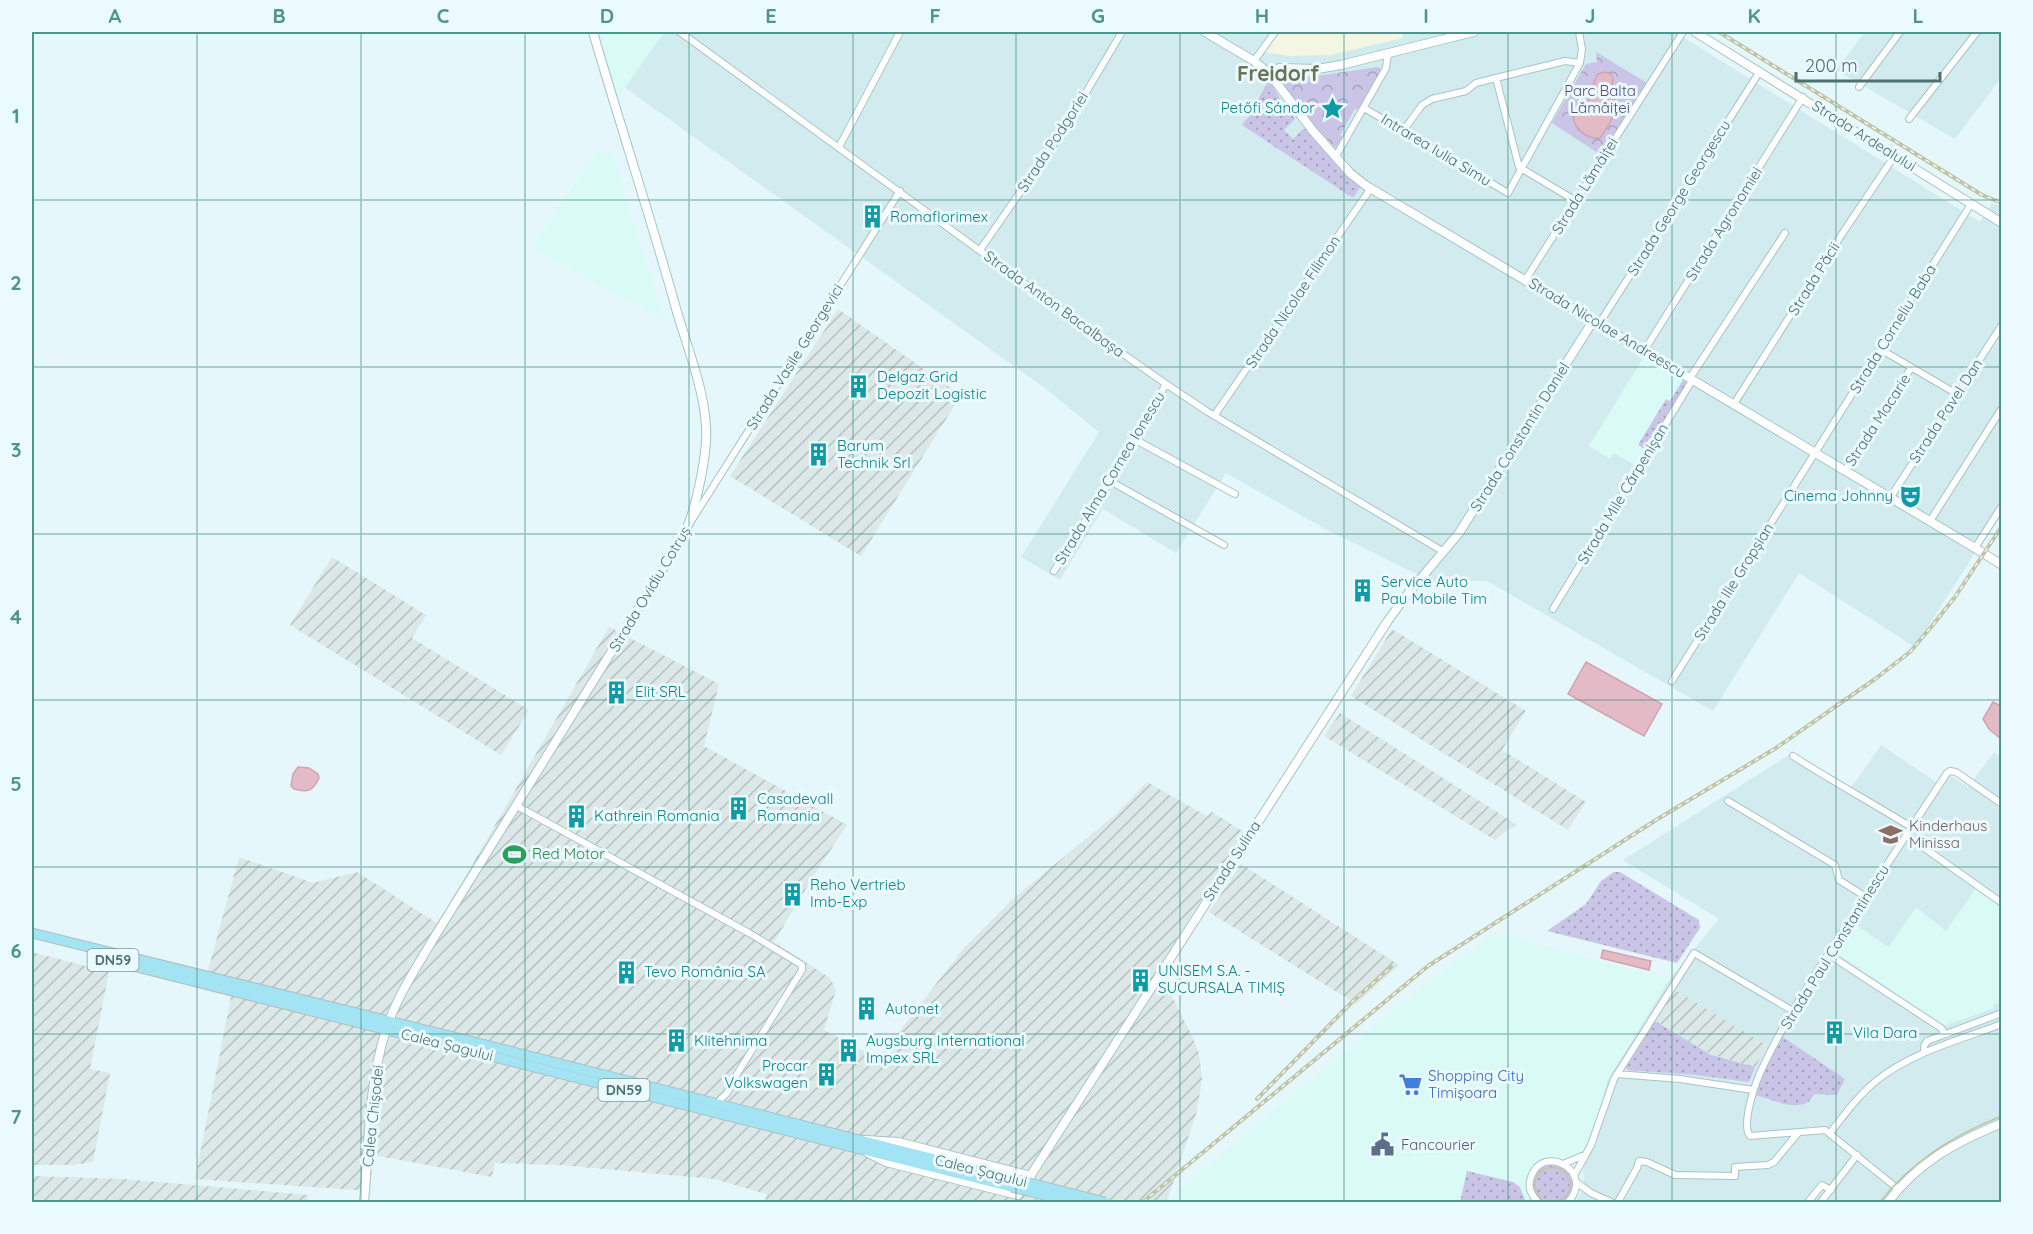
<svg xmlns="http://www.w3.org/2000/svg" width="2033" height="1234" font-family="Quicksand,sans-serif">
<style>
.residential{fill:#d1ebee}
.commercial{fill:#d9faf5}
.industrial{fill:url(#industrial-furrows)}
.education{fill:#f3f7e2}
.grass{fill:url(#grass-dots)}
.forest{fill:url(#forest-crowns)}
.water{fill:#e2bbc6;stroke:#d3a2b0;stroke-width:1.5}
.lines{fill:none;stroke-linecap:round;stroke-linejoin:round}
.street-casing{stroke:#a7c5c5;stroke-width:8}
.secondary-casing{stroke:#a3c6c6;stroke-width:10}
.primary-casing{stroke:#b0c1bf;stroke-width:11}
.street{stroke:#fff;stroke-width:6}
.secondary{stroke:#fff;stroke-width:8}
.primary{stroke:#a2e4f4;stroke-width:9}
.tram{stroke:#c0c3a4;stroke-width:1.5}
.rail-casing{stroke:#c0c3a4;stroke-width:4}
.rail{stroke:#ebfafe;stroke-width:1.5;stroke-dasharray:4.5;stroke-linecap:butt}
.primary-bridge-casing{stroke:#b0c1bf;stroke-width:11;stroke-linecap:butt}
.primary-bridge{stroke:#a2e4f4;stroke-width:9}
.grid{fill:none;stroke:#4e968a;stroke-width:1.5;stroke-opacity:0.55}
.labels{text-anchor:middle;stroke-width:6;stroke-linejoin:round;paint-order:stroke}
.shield{fill:#ebfafe;stroke:#7c9a99;stroke-width:1.5}
.shield-label{font-size:14px;font-weight:bold;fill:#4c716e}
.park-label{font-size:15px;fill:#5a4b81;stroke:#ebfafe}
.culture-label{font-size:15px;fill:#0d838f;stroke:#ebfafe;text-anchor:start}
.street-label{font-size:15px;fill:#4c716e;stroke:#ebfafe}
.education-label{font-size:15px;fill:#785e54;stroke:#ebfafe;text-anchor:start}
.leisure-label{font-size:15px;fill:#27864d;stroke:#ebfafe;text-anchor:start}
.shop-label{font-size:15px;fill:#366cbe;stroke:#ebfafe;text-anchor:start}
.service-label{font-size:15px;fill:#4e5e75;stroke:#ebfafe;text-anchor:start}
.district-label{font-size:21px;font-weight:bold;fill:#6c7352;stroke:#ebfafe}
.neatline{fill:none;stroke:#4e968a;stroke-width:2}
.grid-label{font-size:20px;text-anchor:middle;font-weight:bold;fill:#4e968a}
</style>
<defs>
<pattern id="industrial-furrows" width="10" height="10" patternUnits="userSpaceOnUse" patternTransform="scale(1.5)"><rect width="10" height="10" fill="#dce8e8"/><path d="M-1 1l2-2M0 10L10 0M9 11l2-2" fill="none" stroke="#b5c0c0"/></pattern>
<pattern id="grass-dots" width="8" height="8" patternUnits="userSpaceOnUse" patternTransform="scale(1.5)"><rect width="8" height="8" fill="#cac5e7"/><path d="M2 2h.1M6 6h.1" fill="none" stroke="#a6a4bf" stroke-width="1.8" stroke-linecap="round"/></pattern>
<pattern id="forest-crowns" width="20" height="18" patternUnits="userSpaceOnUse" patternTransform="scale(1.5)"><rect width="20" height="18" fill="#cac5e7"/><path d="M2 6a3 3 0 1 1 6 0M12 15a3 3 0 1 1 6 0" fill="none" stroke="#a6a4bf"/></pattern>
</defs>
<rect width="100%" height="100%" fill="#e5f7fa"/>
<path class="residential" d="M597 32H1687L1683 37 1980 222 1992 203 2001 206V512L1915 647 1799 573 1713 711 1487 581 1433 582 1329 531 1226 473 1176 553 1103 509 1060 580 1021 557 1099 432 1046 389 610 77Z
M1865 32H2001V78L1955 139 1836 70Z
M1881 745 1942 786 1950 775 1968 787 1994 752 2001 757V1202H1575L1584 1188 1583 1170 1607 1081 1669 980 1719 919 1623 860 1792 753 1851 788Z"/>
<path class="commercial" d="M597 32 664 33 616 100 610 77Z
M599 147 614 156 664 320 532 247Z
M1645 355 1688 381 1637 467 1614 453 1610 459 1589 446Z
M1976 888 2001 906V1001L1993 1005 1994 1008 1944 1026 1835 952 1853 923 1889 947 1916 907 1946 931Z
M1496 933 1669 980 1607 1081 1583 1170 1584 1188 1575 1202H1174L1167 1201 1422 987Z"/>
<path class="industrial" d="M838 309 961 395 861 556 730 476Z
M332 557 426 615 412 638 529 710 501 755 290 625Z
M609 627 719 684 704 746 847 825 816 872 774 942 830 978 836 990 824 1030 878 1059 964 948 1015 897 1116 814 1147 782 1207 816 1212 812 1244 832 1158 969 1192 1036 1199 1054 1202 1078 1197 1111 1167 1201 1164 1202H765L767 1194 714 1179 560 1165 495 1163 492 1177 373 1155 370 1191 195 1179 234 982 207 974 239 857 313 883 357 872 438 924Z
M1392 629 1526 711 1502 750 1586 802 1568 830 1351 696Z
M1340 713 1516 824 1495 840 1324 736Z
M1241 864 1399 965 1356 1004 1209 912Z
M32 952 109 972 90 1069 110 1073 93 1162 72 1165H32Z
M1675 990 1768 1046 1755 1067 1711 1054 1655 1020Z
M32 1176 124 1179 308 1195 307 1202H32Z"/>
<path class="education" d="M1278 32H1402L1403 38 1330 55 1289 56 1263 52Z"/>
<path class="grass" d="M1269 79 1282 102 1295 119 1284 130 1293 139 1303 129H1309L1342 170 1361 186 1353 198 1242 125 1250 115Z
M1683 380 1687 383 1646 450 1638 445 1666 399 1670 401Z
M1614 872H1620L1699 920 1700 928 1677 963 1547 931 1586 904 1601 881Z
M1655 1021 1711 1055 1755 1067 1749 1082 1695 1075 1628 1070 1626 1068Z
M1783 1037 1845 1079 1837 1095 1814 1094C1814 1095 1809 1102 1808 1102 1794 1111 1770 1099 1756 1095L1759 1078Z
M1533 1184a20 20 0 1 1 40 0a20 20 0 1 1-40 0Z
M1467 1171 1513 1182 1520 1187 1526 1202H1460Z"/>
<path class="forest" d="M1596 52 1647 83 1601 155 1552 123 1586 64 1597 62Z
M1378 67 1383 70 1359 110 1355 109 1340 135 1343 137 1335 148 1305 115 1280 79 1282 75 1303 74 1305 77H1309Z"/>
<path class="water" d="M1605 72 1611 74 1613 79 1611 93 1617 108C1613 119 1607 128 1600 138 1587 140 1569 126 1575 111 1578 106 1585 103 1590 99L1594 82 1598 74Z
M1586 662 1662 704 1644 736 1568 694Z
M1993 702 2001 706V739L1989 729 1983 719Z
M298 767 309 768 318 774 319 778C313 791 308 793 294 789L291 786 293 774Z
M1603 950 1651 961 1649 970 1601 958Z"/>
<g class="lines">
<defs>
<path id="street" d="M680 32 1072 318 1166 384 1208 412 1444 552
M1254 61 1275 32
M1496 78 1519 167 1576 201
M1859 87 1900 32
M1364 108 1508 193 1580 63 1582 49 1579 32
M1909 119 1977 32
M1403 131 1422 105 1432 99 1466 91 1476 83 1496 78 1565 61 1580 63
M839 147 900 32
M1336 156 1386 68 1388 53
M980 250 1066 126 1122 32
M1526 279 1683 32
M1599 324 1760 71
M1880 349 1957 394
M1644 351 1803 97
M1690 378 1785 233
M1734 404 1842 234 1895 155
M1214 416 1371 188
M1134 439 1235 494
M1845 471 1911 368
M1110 481 1224 545
M1890 498 2002 325
M1930 521 2002 408
M690 523 900 191
M1975 548 2002 506
M1054 571 1110 481 1166 384
M1553 609 1693 379
M1672 681 1971 204
M1793 756C1832 781 1872 803 1911 827
M1728 801 1835 865 1839 880 1866 897
M517 806 749 933 802 965V970L737 1074 727 1093 716 1104
M1906 835 2002 903
M1828 954 1941 1028 1945 1034
M1924 1052V1046L1927 1041 2002 1013
M1617 1074 1680 1079 1753 1090
M1830 1133C1844 1115 1858 1096 1876 1081 1912 1052 1959 1040 2002 1024
M1563 1164 1582 1156
M1574 1176 1591 1145 1614 1079 1694 953 1793 1011
M1576 1182 1591 1193 1611 1202
M1898 1189 1825 1130 1750 1136C1741 1125 1755 1084 1761 1071 1785 1019 1818 970 1849 922 1882 873 1914 823 1947 773L1950 771 1956 772 2002 804
M1538 1202C1531 1195 1527 1187 1531 1177 1543 1142 1596 1172 1568 1202
M1618 1202 1637 1168 1639 1161 1647 1162 1675 1175 1735 1176V1167L1768 1165 1774 1162 1798 1133
M1808 1202 1822 1185 1831 1190
M1821 1202 1857 1155"/>
<path id="secondary" d="M1205 32 1254 61 1269 73 1313 131 1350 173 1365 185 1975 548 2002 565
M1695 32 2002 223
M1269 73 1279 68 1317 69 1341 65 1473 32
M865 1140 898 1142 1031 1176
M868 1153 886 1162 1018 1195 1387 622 1406 596 1459 533 1593 321
M364 1202C369 1146 368 1085 386 1030 396 998 415 970 432 941L682 538C695 516 708 453 706 427 704 389 688 349 677 312 651 218 620 125 593 32
M1888 1202C1918 1162 1956 1142 2002 1123"/>
<path id="primary" d="M32 933 486 1045 1013 1179
M133 966 1011 1187"/>
</defs>
<use href="#street" class="street-casing"/>
<use href="#secondary" class="secondary-casing"/>
<use href="#primary" class="primary-casing"/>
<use href="#street" class="street"/>
<use href="#secondary" class="secondary"/>
<use href="#primary" class="primary"/>
<path class="tram" d="M1543 1202C1540 1197 1535 1191 1535 1185 1535 1168 1552 1164 1564 1171L1570 1182C1571 1193 1565 1199 1556 1202
M1880 1202C1912 1161 1953 1135 2002 1116"/>
<defs>
<path id="rail" d="M1719 32 1982 195 2002 203
M1257 1099 1353 1001 1391 967
M1143 1202 1428 966 1656 820 1776 748 1875 679 1910 652 1932 626 1955 597 2002 526"/>
</defs>
<use href="#rail" class="rail-casing"/>
<use href="#rail" class="rail"/>
<defs>
<path id="primary-bridge" d="M1013 1179 1105 1202
M1011 1187 1074 1202"/>
</defs>
<use href="#primary-bridge" class="primary-bridge-casing"/>
<use href="#primary-bridge" class="primary-bridge"/>
</g>
<path class="grid" d="M197 32V1202M361 32V1202M525 32V1202M689 32V1202M853 32V1202M1016 32V1202M1180 32V1202M1344 32V1202M1508 32V1202M1672 32V1202M1836 32V1202M32 200H2002M32 367H2002M32 534H2002M32 700H2002M32 867H2002M32 1034H2002"/>
<defs>
<symbol id="sight-bare" viewBox="-9 -9 18 18"><path d="M0-6L1.8-2.2L6-1.7L2.9 1.2L3.7 5.4L0 3.3L-3.7 5.4L-2.9 1.2L-6-1.7L-1.8-2.2Z" fill="#0f9aa8" stroke="#ebfafe" stroke-width="2.5" paint-order="stroke"/></symbol>
<symbol id="building-bare" viewBox="-9 -9 18 18"><path d="M-4-6H4V6H1V3H-1V6H-4ZM-2.5-4.3h1.7v1.8h-1.7ZM.8-4.3h1.7v1.8H.8ZM-2.5-1h1.7V.8h-1.7ZM.8-1h1.7V.8H.8Z" fill="#0f9aa8" stroke="#ebfafe" stroke-width="2.5" paint-order="stroke"/></symbol>
<symbol id="theatre-bare" viewBox="-9 -9 18 18"><path d="M-5-5.5Q0-4 5-5.5V0Q5 5 0 6Q-5 5-5 0ZM-3.3-2.5H-1v1.5H-3.3ZM1-2.5H3.3v1.5H1ZM-2.8 1Q0 5.5 2.8 1Z" fill="#0f9aa8" stroke="#ebfafe" stroke-width="2.5" paint-order="stroke"/></symbol>
<symbol id="school-bare" viewBox="-9 -9 18 18"><path d="M0-5L7-2L0 1L-7-2ZM-4 1L0 2.5L4 1V4Q0 6-4 4Z" fill="#8d6e63" stroke="#ebfafe" stroke-width="2.5" paint-order="stroke"/></symbol>
<symbol id="stadium-bare" viewBox="-9 -9 18 18"><path d="M0-5a6.5 5 0 1 0 0 10a6.5 5 0 1 0 0-10ZM-3.5-1.8h7v3.6h-7Z" fill="#2e9e5b" stroke="#ebfafe" stroke-width="2.5" paint-order="stroke"/></symbol>
<symbol id="supermarket-bare" viewBox="-9 -9 18 18"><path d="M-6-5.5h2.5l.6 2H6L4.5 2H-2.5L-4.4-4H-6ZM-1.5 3.2a1.3 1.3 0 1 0 .1 0ZM3 3.2a1.3 1.3 0 1 0 .1 0Z" fill="#3f7fe0" stroke="#ebfafe" stroke-width="2.5" paint-order="stroke"/></symbol>
<symbol id="civic-bare" viewBox="-9 -9 18 18"><path d="M-.6-6.5H3V-4.5H.6V-3L4-1V1h2V6H-6V1h2V-1L-.6-3ZM-1.2 2.5V6h2.4V2.5Z" fill="#5c6f8a" stroke="#ebfafe" stroke-width="2.5" paint-order="stroke"/></symbol>
</defs>
<g fill-rule="evenodd">
<use href="#sight-bare" x="1316" y="92" width="33" height="33"/>
<use href="#building-bare" x="856" y="200" width="33" height="33"/>
<use href="#building-bare" x="842" y="370" width="33" height="33"/>
<use href="#building-bare" x="802" y="438" width="33" height="33"/>
<use href="#theatre-bare" x="1894" y="480" width="33" height="33"/>
<use href="#building-bare" x="1346" y="574" width="33" height="33"/>
<use href="#building-bare" x="600" y="676" width="33" height="33"/>
<use href="#building-bare" x="722" y="792" width="33" height="33"/>
<use href="#building-bare" x="560" y="800" width="33" height="33"/>
<use href="#school-bare" x="1874" y="818" width="33" height="33"/>
<use href="#stadium-bare" x="498" y="838" width="33" height="33"/>
<use href="#building-bare" x="776" y="878" width="33" height="33"/>
<use href="#building-bare" x="610" y="956" width="33" height="33"/>
<use href="#building-bare" x="1124" y="964" width="33" height="33"/>
<use href="#building-bare" x="850" y="992" width="33" height="33"/>
<use href="#building-bare" x="1818" y="1016" width="33" height="33"/>
<use href="#building-bare" x="660" y="1024" width="33" height="33"/>
<use href="#building-bare" x="832" y="1034" width="33" height="33"/>
<use href="#building-bare" x="810" y="1058" width="33" height="33"/>
<use href="#supermarket-bare" x="1394" y="1068" width="33" height="33"/>
<use href="#civic-bare" x="1366" y="1128" width="33" height="33"/>
</g>
<g class="labels">
<g class="shield">
<rect x="87.5" y="949" width="51" height="22" rx="4.5"/>
<rect x="598.5" y="1079" width="51" height="22" rx="4.5"/>
</g>
<g class="shield-label">
<text x="113" y="965">DN59</text>
<text x="624" y="1095">DN59</text>
</g>
<g class="park-label">
<text x="1600" y="96">Parc Balta<tspan x="1600" dy="17">Lămâiței</tspan></text>
</g>
<g class="culture-label">
<text x="1315" y="113" text-anchor="end">Petőfi Sándor</text>
<text x="890" y="222">Romaflorimex</text>
<text x="877" y="382">Delgaz Grid<tspan x="877" dy="17">Depozit Logistic</tspan></text>
<text x="837" y="451">Barum<tspan x="837" dy="17">Technik Srl</tspan></text>
<text x="1893" y="501" text-anchor="end">Cinema Johnny</text>
<text x="1381" y="587">Service Auto<tspan x="1381" dy="17">Pau Mobile Tim</tspan></text>
<text x="635" y="697">Elit SRL</text>
<text x="757" y="804">Casadevall<tspan x="757" dy="17">Romania</tspan></text>
<text x="594" y="821">Kathrein Romania</text>
<text x="810" y="890">Reho Vertrieb<tspan x="810" dy="17">Imb-Exp</tspan></text>
<text x="1158" y="976">UNISEM S.A. -<tspan x="1158" dy="17">SUCURSALA TIMIȘ</tspan></text>
<text x="644" y="977">Tevo România SA</text>
<text x="885" y="1014">Autonet</text>
<text x="1853" y="1038">Vila Dara</text>
<text x="694" y="1046">Klitehnima</text>
<text x="866" y="1046">Augsburg International<tspan x="866" dy="17">Impex SRL</tspan></text>
<text x="808" y="1071" text-anchor="end">Procar<tspan x="808" dy="17">Volkswagen</tspan></text>
</g>
<g class="street-label">
<text transform="translate(1864 136) rotate(32)" y="5">Strada Ardealului</text>
<text transform="translate(1053 142) rotate(-57)" y="5">Strada Podgoriei</text>
<text transform="translate(1436 150) rotate(31)" y="5">Intrarea Iulia Simu</text>
<text transform="translate(1585 186) rotate(-58)" y="5">Strada Lămâiței</text>
<text transform="translate(1679 198) rotate(-58)" y="5">Strada George Georgescu</text>
<text transform="translate(1724 224) rotate(-58)" y="5">Strada Agronomiei</text>
<text transform="translate(1814 279) rotate(-58)" y="5">Strada Păcii</text>
<text transform="translate(1293 302) rotate(-56)" y="5">Strada Nicolae Filimon</text>
<text transform="translate(1054 304) rotate(36)" y="5">Strada Anton Bacalbașa</text>
<text transform="translate(1607 328) rotate(31)" y="5">Strada Nicolae Andreescu</text>
<text transform="translate(1893 329) rotate(-58)" y="5">Strada Corneliu Baba</text>
<text transform="translate(795 357) rotate(-58)" y="5">Strada Vasile Georgevici</text>
<text transform="translate(1946 411) rotate(-57)" y="5">Strada Pavel Dan</text>
<text transform="translate(1878 420) rotate(-57)" y="5">Strada Macarie</text>
<text transform="translate(1520 437) rotate(-58)" y="5">Strada Constantin Daniel</text>
<text transform="translate(1110 478) rotate(-59)" y="5">Strada Alma Cornea Ionescu</text>
<text transform="translate(1623 494) rotate(-59)" y="5">Strada Mile Cărpenișan</text>
<text transform="translate(1734 582) rotate(-58)" y="5">Strada Ilie Gropșian</text>
<text transform="translate(650 589) rotate(-59)" y="5">Strada Ovidiu Cotruș</text>
<text transform="translate(1232 861) rotate(-57)" y="5">Strada Sulina</text>
<text transform="translate(1835 947) rotate(-58)" y="5">Strada Paul Constantinescu</text>
<text transform="translate(447 1045) rotate(14)" y="5">Calea Șagului</text>
<text transform="translate(373 1116) rotate(-84)" y="5">Calea Chișodei</text>
<text transform="translate(981 1171) rotate(14)" y="5">Calea Șagului</text>
</g>
<g class="education-label">
<text x="1909" y="831">Kinderhaus<tspan x="1909" dy="17">Minissa</tspan></text>
</g>
<g class="leisure-label">
<text x="532" y="859">Red Motor</text>
</g>
<g class="shop-label">
<text x="1428" y="1081">Shopping City<tspan x="1428" dy="17">Timișoara</tspan></text>
</g>
<g class="service-label">
<text x="1401" y="1150">Fancourier</text>
</g>
<g class="district-label">
<text x="1278" y="81">Freidorf</text>
</g>
</g>
<rect width="2033" height="1234" fill="none" stroke="#ebfafe" stroke-width="66"/>
<path d="M1796 72v9h144v-9" fill="none" stroke="#4c716e" stroke-width="3"/>
<text x="1805" y="72" font-size="18" fill="#4c716e" stroke="#ebfafe" stroke-width="4.5" paint-order="stroke">200 m</text>
<rect x="33" y="33" width="1967" height="1168" class="neatline"/>
<g class="grid-label">
<text x="115" y="23">A</text>
<text x="279" y="23">B</text>
<text x="443" y="23">C</text>
<text x="607" y="23">D</text>
<text x="771" y="23">E</text>
<text x="935" y="23">F</text>
<text x="1098" y="23">G</text>
<text x="1262" y="23">H</text>
<text x="1426" y="23">I</text>
<text x="1590" y="23">J</text>
<text x="1754" y="23">K</text>
<text x="1918" y="23">L</text>
<text x="16" y="123">1</text>
<text x="16" y="290">2</text>
<text x="16" y="457">3</text>
<text x="16" y="624">4</text>
<text x="16" y="791">5</text>
<text x="16" y="958">6</text>
<text x="16" y="1124">7</text>
</g>
</svg>
